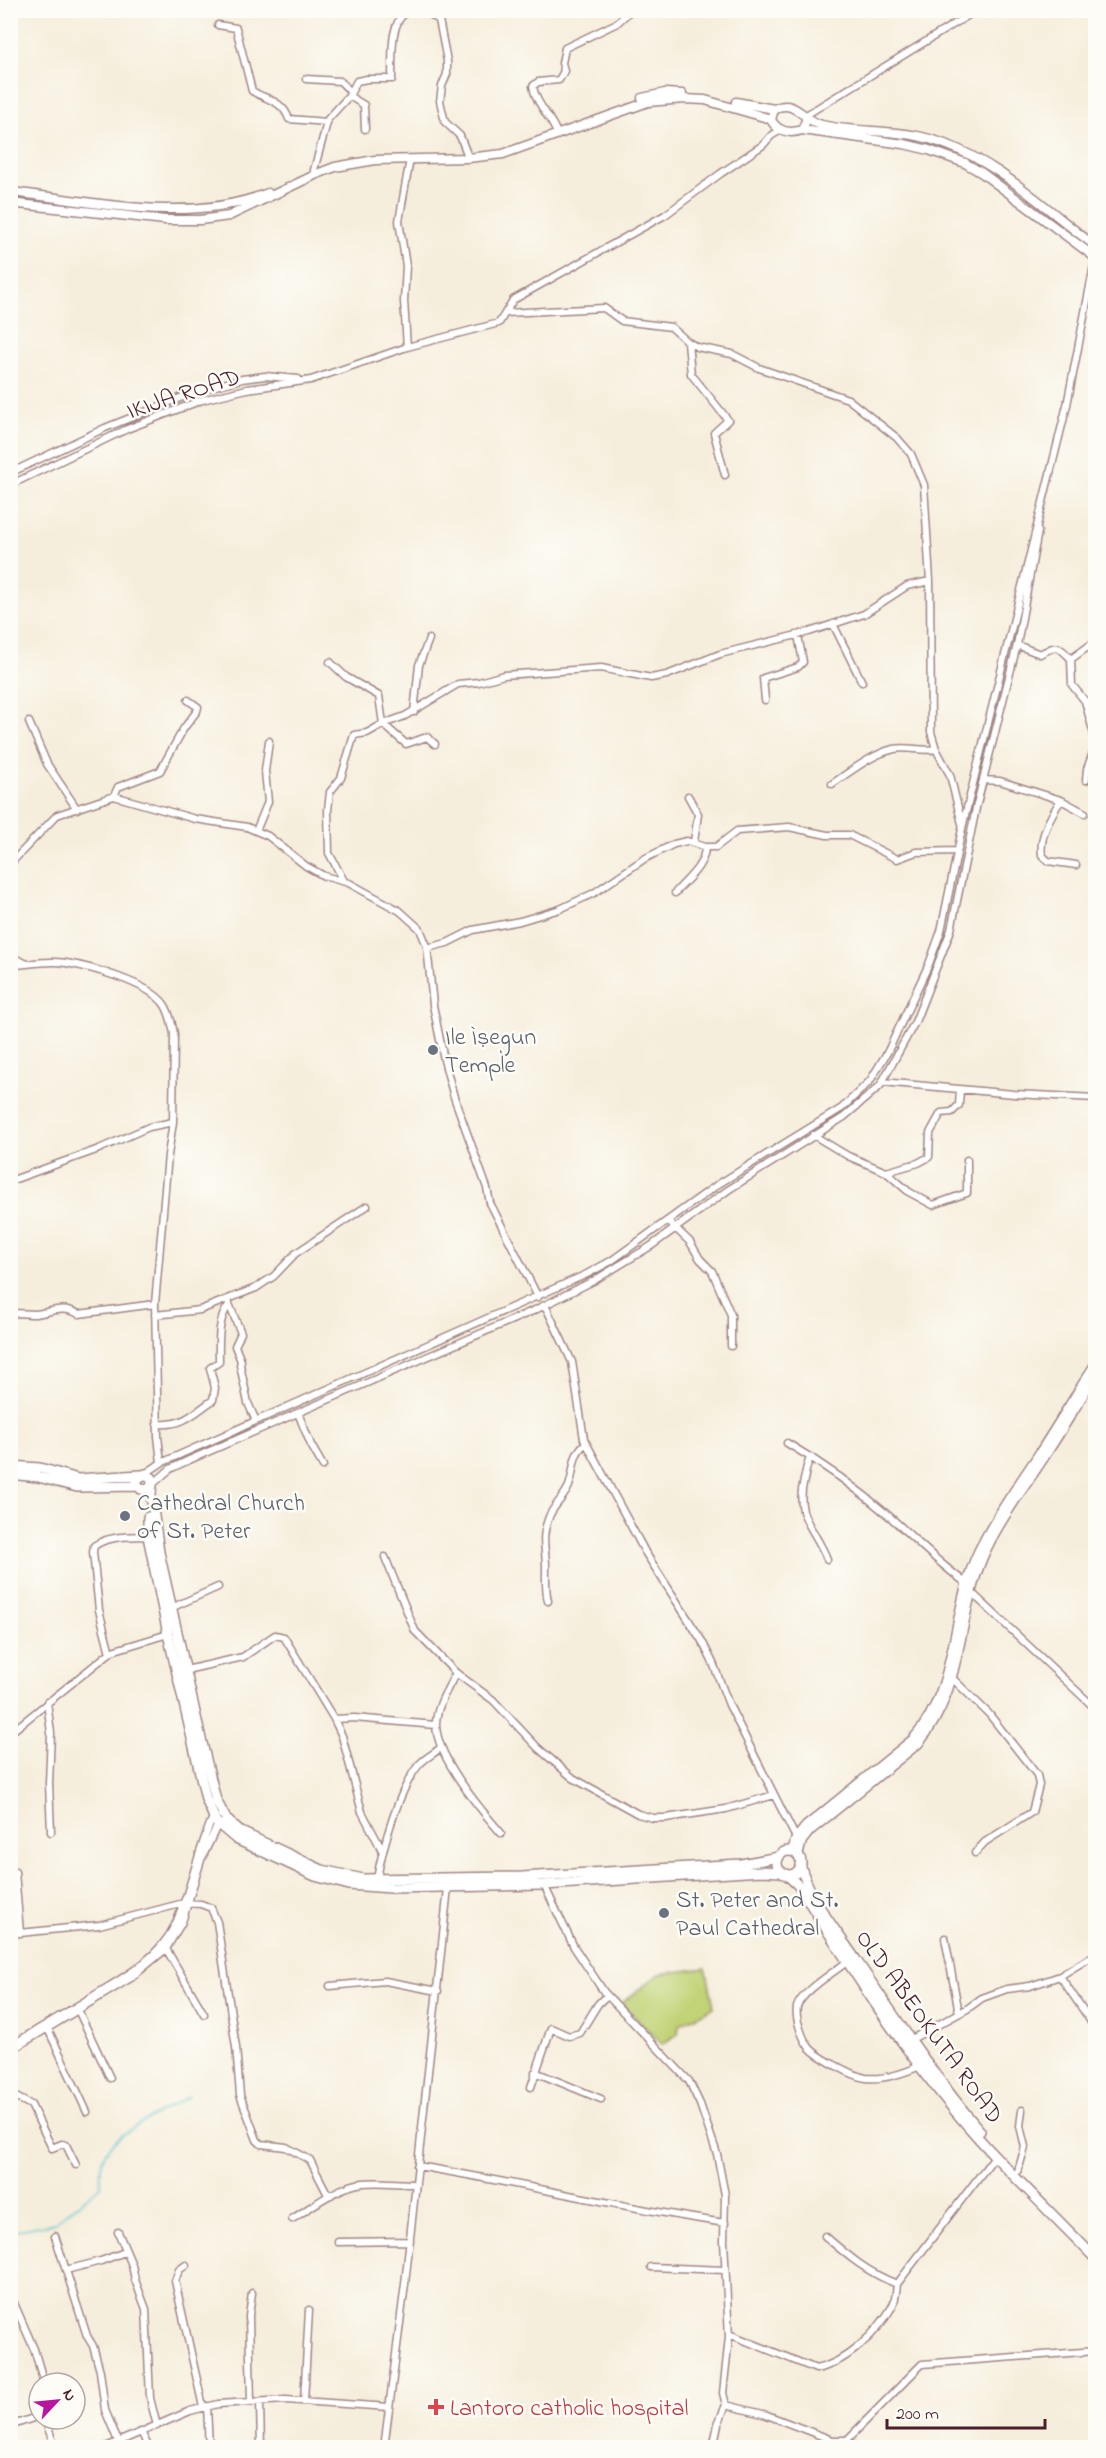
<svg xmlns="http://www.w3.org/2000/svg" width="1106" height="2458" font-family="'Indie Flower',sans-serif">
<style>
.green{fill:#c1d376;stroke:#867950;stroke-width:1.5}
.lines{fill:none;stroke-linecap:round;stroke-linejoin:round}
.stream{stroke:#58c5cd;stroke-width:1.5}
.minor-casing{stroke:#a08684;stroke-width:9}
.major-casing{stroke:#a08684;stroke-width:11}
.highway-casing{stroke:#a08684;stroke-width:12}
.minor{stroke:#fff;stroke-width:6}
.major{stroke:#fff;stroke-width:8}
.highway{stroke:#fff;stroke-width:9}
.major-bridge-casing{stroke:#a08684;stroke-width:11;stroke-linecap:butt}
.major-bridge{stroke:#fff;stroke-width:8}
.worship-dot{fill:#6b7280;stroke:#fdfcf7;stroke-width:2}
.health-dot{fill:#e0444e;stroke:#fdfcf7;stroke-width:2}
.labels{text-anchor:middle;stroke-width:5;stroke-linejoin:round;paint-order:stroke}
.street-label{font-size:24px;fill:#4a1f2b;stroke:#fdfcf7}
.worship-label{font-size:24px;fill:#5b616d;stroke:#fdfcf7;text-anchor:start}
.health-label{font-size:24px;fill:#be3a42;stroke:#fdfcf7;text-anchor:start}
</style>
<rect width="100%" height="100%" fill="#fdfcf7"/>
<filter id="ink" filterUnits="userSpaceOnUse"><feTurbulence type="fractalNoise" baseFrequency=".0167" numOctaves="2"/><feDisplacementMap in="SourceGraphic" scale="12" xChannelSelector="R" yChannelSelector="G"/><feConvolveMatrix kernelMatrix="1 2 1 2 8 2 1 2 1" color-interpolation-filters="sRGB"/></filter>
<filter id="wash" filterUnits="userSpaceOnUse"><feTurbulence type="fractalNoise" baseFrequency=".008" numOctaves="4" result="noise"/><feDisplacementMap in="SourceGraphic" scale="24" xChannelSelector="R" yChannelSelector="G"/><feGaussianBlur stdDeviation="1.35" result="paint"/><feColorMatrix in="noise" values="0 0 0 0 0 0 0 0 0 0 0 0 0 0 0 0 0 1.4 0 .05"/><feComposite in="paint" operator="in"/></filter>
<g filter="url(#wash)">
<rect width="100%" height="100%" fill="#f6eedc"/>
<path class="green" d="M706 1968 714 2007 679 2025 678 2034 662 2044 622 2003 659 1974Z"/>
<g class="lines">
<path class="stream" d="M10 2235 14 2231 54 2223 101 2186C100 2173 100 2161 107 2150 118 2133 170 2107 189 2096"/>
</g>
</g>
<g filter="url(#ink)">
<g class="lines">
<defs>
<path id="minor" d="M424 10 439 20 447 61V74L442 86 440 101 445 122 460 136 467 154
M218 25 236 28 252 91C267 100 282 100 289 119L327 122
M306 79 340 81 351 92
M349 96 364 105 365 129
M806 115 977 10
M556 131C549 115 535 102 533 86L538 82 559 80 564 71 562 63 565 48 617 23 631 10
M314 170 328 119 349 96 357 81 367 79H392C393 59 388 23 408 10
M506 313 604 308 622 321 671 327 688 342 697 347 732 354 759 368 848 399 897 438 911 454 924 485 930 581 931 732 936 749 950 775 962 824
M688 342 691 374 728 420 714 433 725 475
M407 347 404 301 406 266 399 221 410 159
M10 473 105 428 200 390 242 379 265 376 298 379
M10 485 127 429 202 400 247 389 311 380 407 347 499 323 513 300 665 215 720 174 763 145 771 136 781 130
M833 624 862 682
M1017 645 1040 654C1057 645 1057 644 1071 659L1072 685 1085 701 1095 738 1094 750 1087 769 1086 780
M1071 659 1096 641
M330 662 346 677 379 696 383 724 406 744 427 737 435 744
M765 700 763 678 798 667 803 662 798 635
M414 712 419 665 429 639
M29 722 47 764 77 809
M983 780 1000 781 1061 800
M832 784C851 771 872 754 894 749 908 746 922 752 936 749
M114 796 118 787 160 771 184 728 197 711 198 707 188 700
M688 796 698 814 694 842
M256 831 268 802 265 771 269 741
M10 864 57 815 114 796 195 819 247 827 268 836 306 866 324 876 349 883 400 911 420 929 427 946 433 1005 444 1060 454 1097 487 1188 490 1203 538 1297
M1076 865 1048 861 1042 855C1039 837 1051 815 1061 800L1085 813
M344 881 329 853 328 810 330 792 341 778 354 735 367 733 383 724 405 716 458 684 479 682 504 675 601 668 651 678 667 675 720 654 809 632 864 614 907 586 930 581
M675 893C686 880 705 866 705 847
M427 948 447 943 473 930 520 921 560 909 594 893 644 859 674 844 687 841 705 847H716L737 831 789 827 827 835H849L897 859 916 852 957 851
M10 956 27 964
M10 966C28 964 49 960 66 963 91 967 149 983 164 1004 170 1012 172 1024 174 1034L173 1122 168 1155 155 1304 158 1436 161 1463
M882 1082 1014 1094 1096 1098
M813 1135 848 1156 886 1172 909 1192 933 1205 967 1193V1160
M886 1172 918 1163 929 1157 930 1133 941 1113 952 1112 959 1105 960 1090
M10 1181 99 1149 149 1127 173 1122
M668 1221 690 1242 700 1259 712 1271 731 1315V1346
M229 1304 241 1333 235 1346 241 1361 240 1365 248 1403 256 1421
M545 1305 572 1362 584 1439 645 1552 702 1641 713 1663 729 1705 796 1838
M155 1315 200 1310 256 1288 274 1276 296 1253 367 1206
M10 1316 14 1313C21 1313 28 1314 35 1314 53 1312 61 1305 79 1314L155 1304
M298 1413 311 1445 323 1466
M157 1424C183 1426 193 1414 213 1400L215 1388 210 1368 219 1362C219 1344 217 1319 229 1305
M787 1443C823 1464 858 1489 889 1516 915 1539 938 1563 966 1583
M811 1457C806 1464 806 1472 804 1480 794 1517 815 1528 827 1559
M145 1474 161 1463 587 1274 611 1261 717 1185 842 1108 870 1081 888 1051 929 964 941 931 963 824 1067 405 1096 255
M153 1484 170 1469 189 1460 535 1310 595 1280 651 1246 728 1190 844 1117 880 1086 915 1022 951 930 976 808 1017 645 1038 531
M385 1557 415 1631 456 1673 493 1700 538 1748 573 1778 638 1814 653 1818H666L726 1809 774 1795
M971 1592 1096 1709
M548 1601C545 1588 546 1577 546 1564 545 1546 541 1536 549 1517 553 1506 564 1498 569 1486 575 1470 571 1455 586 1443
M171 1608 218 1587
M110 1653 99 1610 93 1552 94 1546C109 1535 131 1537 148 1536
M186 1670 243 1657 275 1635 284 1637 334 1719 342 1736 362 1812 383 1852
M456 1673C448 1688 436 1707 436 1724 436 1756 480 1809 501 1833
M952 1678 989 1714 1037 1775 1039 1785 1032 1812 985 1842 975 1853
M47 1702 51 1733 49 1783 51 1832
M334 1719 354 1718 436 1725
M10 1733 112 1651 168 1634
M15 1872 20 1933
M377 1879C382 1849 399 1789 418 1766 424 1758 433 1755 440 1748
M544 1885 574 1947 604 1992 689 2081 700 2104 717 2154 725 2195 724 2241 729 2337 723 2393 726 2405 718 2424 713 2448
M10 1934 99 1925 184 1903 201 1904 211 1908 217 1922 236 2047 240 2095 257 2140 261 2144 286 2147 310 2160 327 2193 331 2195
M945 1938 959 2013
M165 1947 204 2014
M848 1961C836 1971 801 1992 797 2007 795 2018 802 2038 809 2047 817 2057 853 2076 866 2078 883 2080 904 2073 920 2066
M1060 1976 1088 2017 1096 2031
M330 1986 385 1981 438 1991
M78 2010 110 2078
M48 2029 87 2112
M910 2040 967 2009 982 1998 1007 1989 1030 1986 1060 1976 1096 1954
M10 2046C35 2031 60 2016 85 2001 118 1980 157 1962 175 1925 191 1891 197 1852 213 1817
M10 2051 131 1978 166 1949 182 1922 201 1860 218 1824
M535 2072 601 2099
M531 2087 551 2028 569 2036 580 2033 598 2004 607 1995
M10 2094 31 2105 52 2148 62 2144 66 2145 76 2165
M417 2166C520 2183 621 2208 725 2223
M1018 2171 1025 2147 1020 2126 1022 2110
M292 2219C313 2206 338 2186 363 2183 380 2181 398 2184 415 2184
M118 2232 132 2265 135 2280 146 2309 150 2398 157 2426
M55 2236 87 2336 93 2346 100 2371 105 2410 118 2441
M825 2236C848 2256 868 2273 897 2284
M338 2242 410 2241
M186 2265 179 2270 175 2281 203 2407
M651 2267 725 2270
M66 2270 101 2261 125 2252
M10 2294 34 2349 44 2383
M729 2334 816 2369C846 2363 877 2333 892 2307 896 2300 896 2291 897 2284L995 2156
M251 2401 249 2316 252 2293
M304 2401 309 2310
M260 2402 261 2448
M726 2405 767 2415 832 2440H847L846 2443 863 2448
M207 2406 209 2448
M45 2419 55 2448
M10 2426 39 2416
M141 2432 149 2448
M847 2440 922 2364 1096 2351
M104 2448 190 2411 218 2404 286 2400 389 2407
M384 2448 405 2284 448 1888
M826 2448 832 2440"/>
<path id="major" d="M642 98 665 93 682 94
M736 102 774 109
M807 118 802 130C790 134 778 132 771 120L774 109C796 98 803 121 822 125 855 133 889 129 922 137 990 153 1042 206 1096 247
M802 130 904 144 929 150 965 163
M10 192C94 201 187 225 268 193
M10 203 165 220H200L229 216 317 174 335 167 375 160 468 158 503 154 648 102 684 99 705 100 771 119
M792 1851 796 1838 806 1826 913 1739C959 1688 950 1612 978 1552 995 1517 1019 1484 1040 1452 1059 1423 1077 1392 1096 1363
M798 1856 802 1841 810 1831 918 1744C963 1693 957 1618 983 1557 999 1520 1026 1486 1047 1453 1064 1427 1079 1401 1096 1375"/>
<path id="highway" d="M10 1466 40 1468 78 1479 140 1475
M10 1474 38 1477 77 1487 138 1486
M152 1486 147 1490 141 1489 137 1484V1479L145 1474 152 1478 151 1495 159 1552 201 1739 216 1800 226 1819 239 1831 322 1870 363 1879 522 1877 741 1864 779 1857
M148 1517V1536L168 1634 206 1799 216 1822 236 1839 315 1876 349 1885 391 1888 544 1885 761 1871 782 1872
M777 1863a12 12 0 1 1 24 0a12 12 0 1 1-24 0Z
M800 1864C810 1901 837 1931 858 1963 897 2020 935 2078 980 2131
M786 1874 799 1886C848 1963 897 2041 955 2111 998 2163 1049 2210 1096 2259"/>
</defs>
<use href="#minor" class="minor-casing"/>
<use href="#major" class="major-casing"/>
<use href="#highway" class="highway-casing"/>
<use href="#minor" class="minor"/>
<use href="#major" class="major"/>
<use href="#highway" class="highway"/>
<defs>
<path id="major-bridge" d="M965 163 982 173 1096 258"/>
</defs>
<use href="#major-bridge" class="major-bridge-casing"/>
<use href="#major-bridge" class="major-bridge"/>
</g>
</g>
<g class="worship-dot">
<circle cx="433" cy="1050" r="6"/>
<circle cx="125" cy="1516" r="6"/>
<circle cx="664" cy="1913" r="6"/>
</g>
<path class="health-dot" d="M433 2398h6v6h6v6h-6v6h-6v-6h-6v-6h6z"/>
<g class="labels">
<g class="street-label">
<text transform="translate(183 393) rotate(-18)" y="8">IKIJA ROAD</text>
<text transform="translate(930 2026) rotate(54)" y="8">OLD ABEOKUTA ROAD</text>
</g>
<g class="worship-label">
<text x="445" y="1044">Ile Ìṣegun<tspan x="445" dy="28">Temple</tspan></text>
<text x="137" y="1510">Cathedral Church<tspan x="137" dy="28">of St. Peter</tspan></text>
<text x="676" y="1907">St. Peter and St.<tspan x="676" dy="28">Paul Cathedral</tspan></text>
</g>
<g class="health-label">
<text x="450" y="2415">Lantoro catholic hospital</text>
</g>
</g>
<rect width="1106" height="2458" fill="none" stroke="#fdfcf7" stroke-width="36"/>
<g transform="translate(57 2401) rotate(64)"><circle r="28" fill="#fdfcf7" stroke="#b5a4a5" stroke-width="1.5"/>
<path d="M0-4.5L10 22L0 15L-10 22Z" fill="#b5179e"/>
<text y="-9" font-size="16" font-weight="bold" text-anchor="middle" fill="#4a1f2b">N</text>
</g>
<path d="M887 2419v9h158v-9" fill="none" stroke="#4a1f2b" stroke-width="3"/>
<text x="896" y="2419" font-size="18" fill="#4a1f2b" stroke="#fdfcf7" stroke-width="4.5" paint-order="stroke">200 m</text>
</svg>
